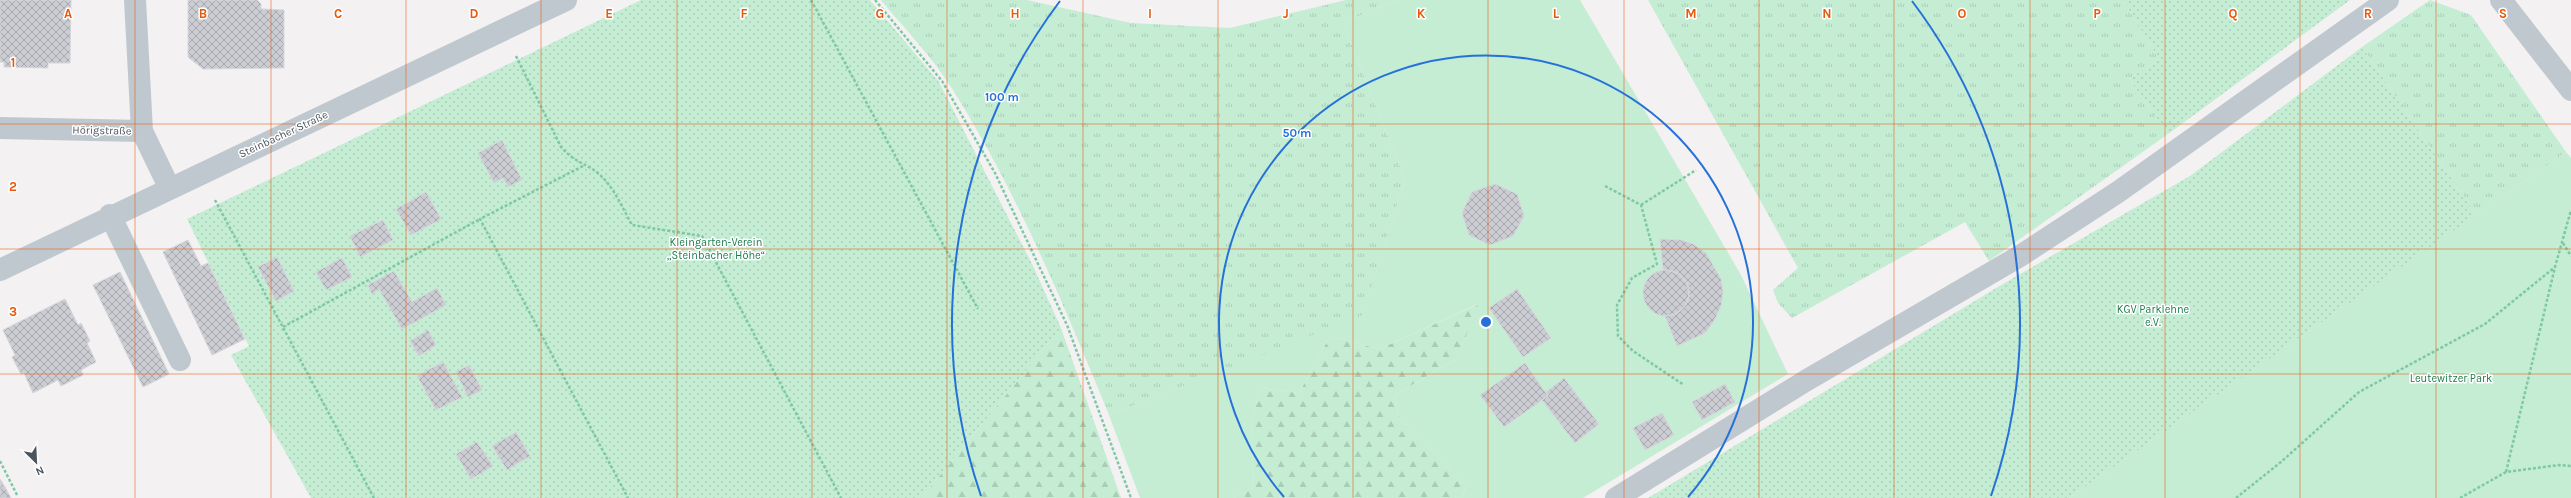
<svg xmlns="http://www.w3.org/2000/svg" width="2571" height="498" font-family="Karla,sans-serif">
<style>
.grass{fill:url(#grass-tufts)}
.forest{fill:url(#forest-firs)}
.park{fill:#c4edd4}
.garden{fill:url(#garden-dots)}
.building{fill:url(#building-cross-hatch);stroke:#d6d7dc}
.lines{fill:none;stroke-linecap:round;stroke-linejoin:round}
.path{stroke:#7ec9a5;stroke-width:2.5;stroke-dasharray:3 2;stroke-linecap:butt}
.minor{stroke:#c0c8cf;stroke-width:22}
.grid{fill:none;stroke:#e8590c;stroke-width:1;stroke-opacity:0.55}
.ring{fill:none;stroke:#2671d9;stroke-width:2}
.labels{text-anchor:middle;stroke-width:3;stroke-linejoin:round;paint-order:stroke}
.street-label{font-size:11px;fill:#4a545e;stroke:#fff}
.park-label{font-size:11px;fill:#1e7c4e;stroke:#fff}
.grid-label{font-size:13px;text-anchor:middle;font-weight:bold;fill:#e8590c;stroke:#fff;stroke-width:3;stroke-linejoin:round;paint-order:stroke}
.centre{fill:#2671d9;stroke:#fff;stroke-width:2}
.ring-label{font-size:12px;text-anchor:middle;font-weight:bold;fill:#2671d9;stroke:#fff;stroke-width:3;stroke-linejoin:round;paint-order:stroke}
</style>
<defs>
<pattern id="grass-tufts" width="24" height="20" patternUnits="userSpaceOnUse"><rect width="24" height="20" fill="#c4edd4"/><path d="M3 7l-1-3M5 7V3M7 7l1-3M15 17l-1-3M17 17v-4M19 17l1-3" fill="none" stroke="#aacdb8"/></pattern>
<pattern id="forest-firs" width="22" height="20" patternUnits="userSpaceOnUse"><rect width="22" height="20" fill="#c4edd4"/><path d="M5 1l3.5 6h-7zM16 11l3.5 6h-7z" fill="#aacdb8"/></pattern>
<pattern id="garden-dots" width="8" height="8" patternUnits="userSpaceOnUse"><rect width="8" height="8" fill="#c4edd4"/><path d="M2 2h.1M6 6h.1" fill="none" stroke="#aacdb8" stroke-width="1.8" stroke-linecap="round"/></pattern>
<pattern id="building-cross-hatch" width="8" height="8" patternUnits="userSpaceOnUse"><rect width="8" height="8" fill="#cbcdd3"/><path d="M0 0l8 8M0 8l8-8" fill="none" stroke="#a7a9ae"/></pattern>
</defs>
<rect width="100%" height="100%" fill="#f3f1f1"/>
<path class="grass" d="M881 0H1027L1131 23 1230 28 1346 0H1397L1343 23 1405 179 1363 316 1109 415C1064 305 1017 192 953 90 933 58 905 29 881 0Z
M1648 0H2123L2159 59 2129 79 2168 134 1989 261 1965 222 1792 318 1778 303 1773 290 1798 268Z
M2430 0 2471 15 2566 152 2476 215 2362 47Z"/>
<path class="forest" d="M1479 304 1458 358 1395 395 1398 415 1465 486 1463 498H1234L1254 487 1251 419 1261 388 1299 393 1330 336 1379 349Z
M1061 328 1121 498H921Z"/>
<path class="park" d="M1397 0H1580L1741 275 1788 374 1583 498H1463L1465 486 1398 415 1395 395 1458 358 1478 304 1379 349 1330 336 1299 393 1261 388 1251 419 1254 487 1234 498H1140L1109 415 1363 315 1405 179 1343 23Z
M2566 152 2571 158V498H2069Z"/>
<path class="garden" d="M641 0H870L939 82 1033 266 1061 328 921 498H311L231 355 249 346 187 219Z
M2123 0H2350L2168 134 2129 79 2159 59Z
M2362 47 2476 215 2069 498H1648L2003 284 2190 176Z"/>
<path class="building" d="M0 0H71L70 63H48V68L4 67V62H0Z
M188 0H257L261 4V9L284 10V68L203 69 188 57Z
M502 140 522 180 508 187 503 178 494 183 478 153Z
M1495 184 1517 194 1524 216 1513 236 1490 245 1469 235 1462 213 1472 192Z
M426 192 441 219 411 235 396 209Z
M383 220 393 240 360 257 350 236Z
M1660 239 1681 240 1693 244 1706 253 1721 279 1723 292 1721 306 1714 321 1705 333 1677 346 1665 316 1675 314 1685 306 1689 295 1687 283 1679 274 1663 269Z
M188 240 201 266 208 263 245 339 212 355 163 252Z
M277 257 294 291 276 301 258 267Z
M342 258 352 277 326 290 316 272Z
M1643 293a23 23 0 1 1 46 0a23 23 0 1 1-46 0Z
M394 271 412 302 437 288 446 305 402 329 379 289 372 294 368 285Z
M120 272 169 374 143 387 93 285Z
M1517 289 1551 338 1523 357 1489 308Z
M65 299 78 325 81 323 90 341 87 343 96 362 81 370 83 375 61 386 58 380 33 393 24 373 21 374 12 357 15 355 3 330Z
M428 330 436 345 419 356 410 341Z
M443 362 462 397 436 410 417 376Z
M1525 363 1548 396 1504 427 1480 395Z
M469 365 482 390 468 397 456 372Z
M1564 378 1599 424 1575 443 1542 400 1548 396 1546 392Z
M1725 384 1735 402 1702 420 1692 402Z
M1662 413 1674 435 1645 450 1633 428Z
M516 432 530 456 507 470 492 446Z
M477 442 493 466 471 479 456 454Z
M0 479 5 487 11 498H0Z"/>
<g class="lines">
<path class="path" d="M811 0 978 309
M875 0 942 81 995 173 1067 325 1131 498
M516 56 561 147C575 163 586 163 599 174 614 187 623 209 632 225L702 236 841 498
M583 166 480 219 628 498
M1605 186 1641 205 1657 264 1632 278 1617 305 1618 336 1633 351 1684 385
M215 200 374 498
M1641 205 1696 170
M2563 243 2571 256
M283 327 480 219
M0 461 17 495
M2506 472 2555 267 2571 210
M2236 498 2281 462 2359 392 2485 324 2555 267
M2460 498 2506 472 2559 465 2571 466"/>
<path class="minor" d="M135 0 142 131
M2501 0 2571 90
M0 128 142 131 169 187
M110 215 180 360
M0 270 566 0
M1616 498 1807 380 2020 256 2118 192 2388 0"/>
</g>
<path class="grid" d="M135 0V498M271 0V498M406 0V498M541 0V498M677 0V498M812 0V498M947 0V498M1083 0V498M1218 0V498M1353 0V498M1488 0V498M1624 0V498M1759 0V498M1894 0V498M2030 0V498M2165 0V498M2300 0V498M2436 0V498M0 124H2571M0 249H2571M0 374H2571"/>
<g class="ring">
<path d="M1284 497A267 267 0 1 1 1688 497"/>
<path d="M981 496A534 534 0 0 1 1060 1M1912 1A534 534 0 0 1 1991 496"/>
</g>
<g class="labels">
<g class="street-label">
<text transform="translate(102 130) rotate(1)" y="4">Hörigstraße</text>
<text transform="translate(283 134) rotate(-25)" y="4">Steinbacher Straße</text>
</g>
<g class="park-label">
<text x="716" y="246">Kleingarten-Verein<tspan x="716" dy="13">„Steinbacher Höhe“</tspan></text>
<text x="2153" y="313">KGV Parklehne<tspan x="2153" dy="13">e.V.</tspan></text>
<text x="2451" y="382">Leutewitzer Park</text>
</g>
</g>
<g class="grid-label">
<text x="68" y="18">A</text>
<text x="203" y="18">B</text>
<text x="338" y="18">C</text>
<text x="474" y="18">D</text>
<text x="609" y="18">E</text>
<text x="744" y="18">F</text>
<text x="880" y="18">G</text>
<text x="1015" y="18">H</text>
<text x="1150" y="18">I</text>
<text x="1286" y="18">J</text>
<text x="1421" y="18">K</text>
<text x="1556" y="18">L</text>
<text x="1691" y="18">M</text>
<text x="1827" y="18">N</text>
<text x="1962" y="18">O</text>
<text x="2097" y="18">P</text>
<text x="2233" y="18">Q</text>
<text x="2368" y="18">R</text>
<text x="2503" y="18">S</text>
<text x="13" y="67">1</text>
<text x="13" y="191">2</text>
<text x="13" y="316">3</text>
</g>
<circle cx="1486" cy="322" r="6" class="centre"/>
<g class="ring-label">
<text x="1002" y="101">100 m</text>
<text x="1297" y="137">50 m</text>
</g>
<g transform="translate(36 462) rotate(156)" stroke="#ffffff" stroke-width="3" paint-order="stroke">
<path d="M0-3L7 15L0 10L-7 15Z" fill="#4a545e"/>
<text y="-6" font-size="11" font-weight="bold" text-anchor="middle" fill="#4a545e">N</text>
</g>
</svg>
